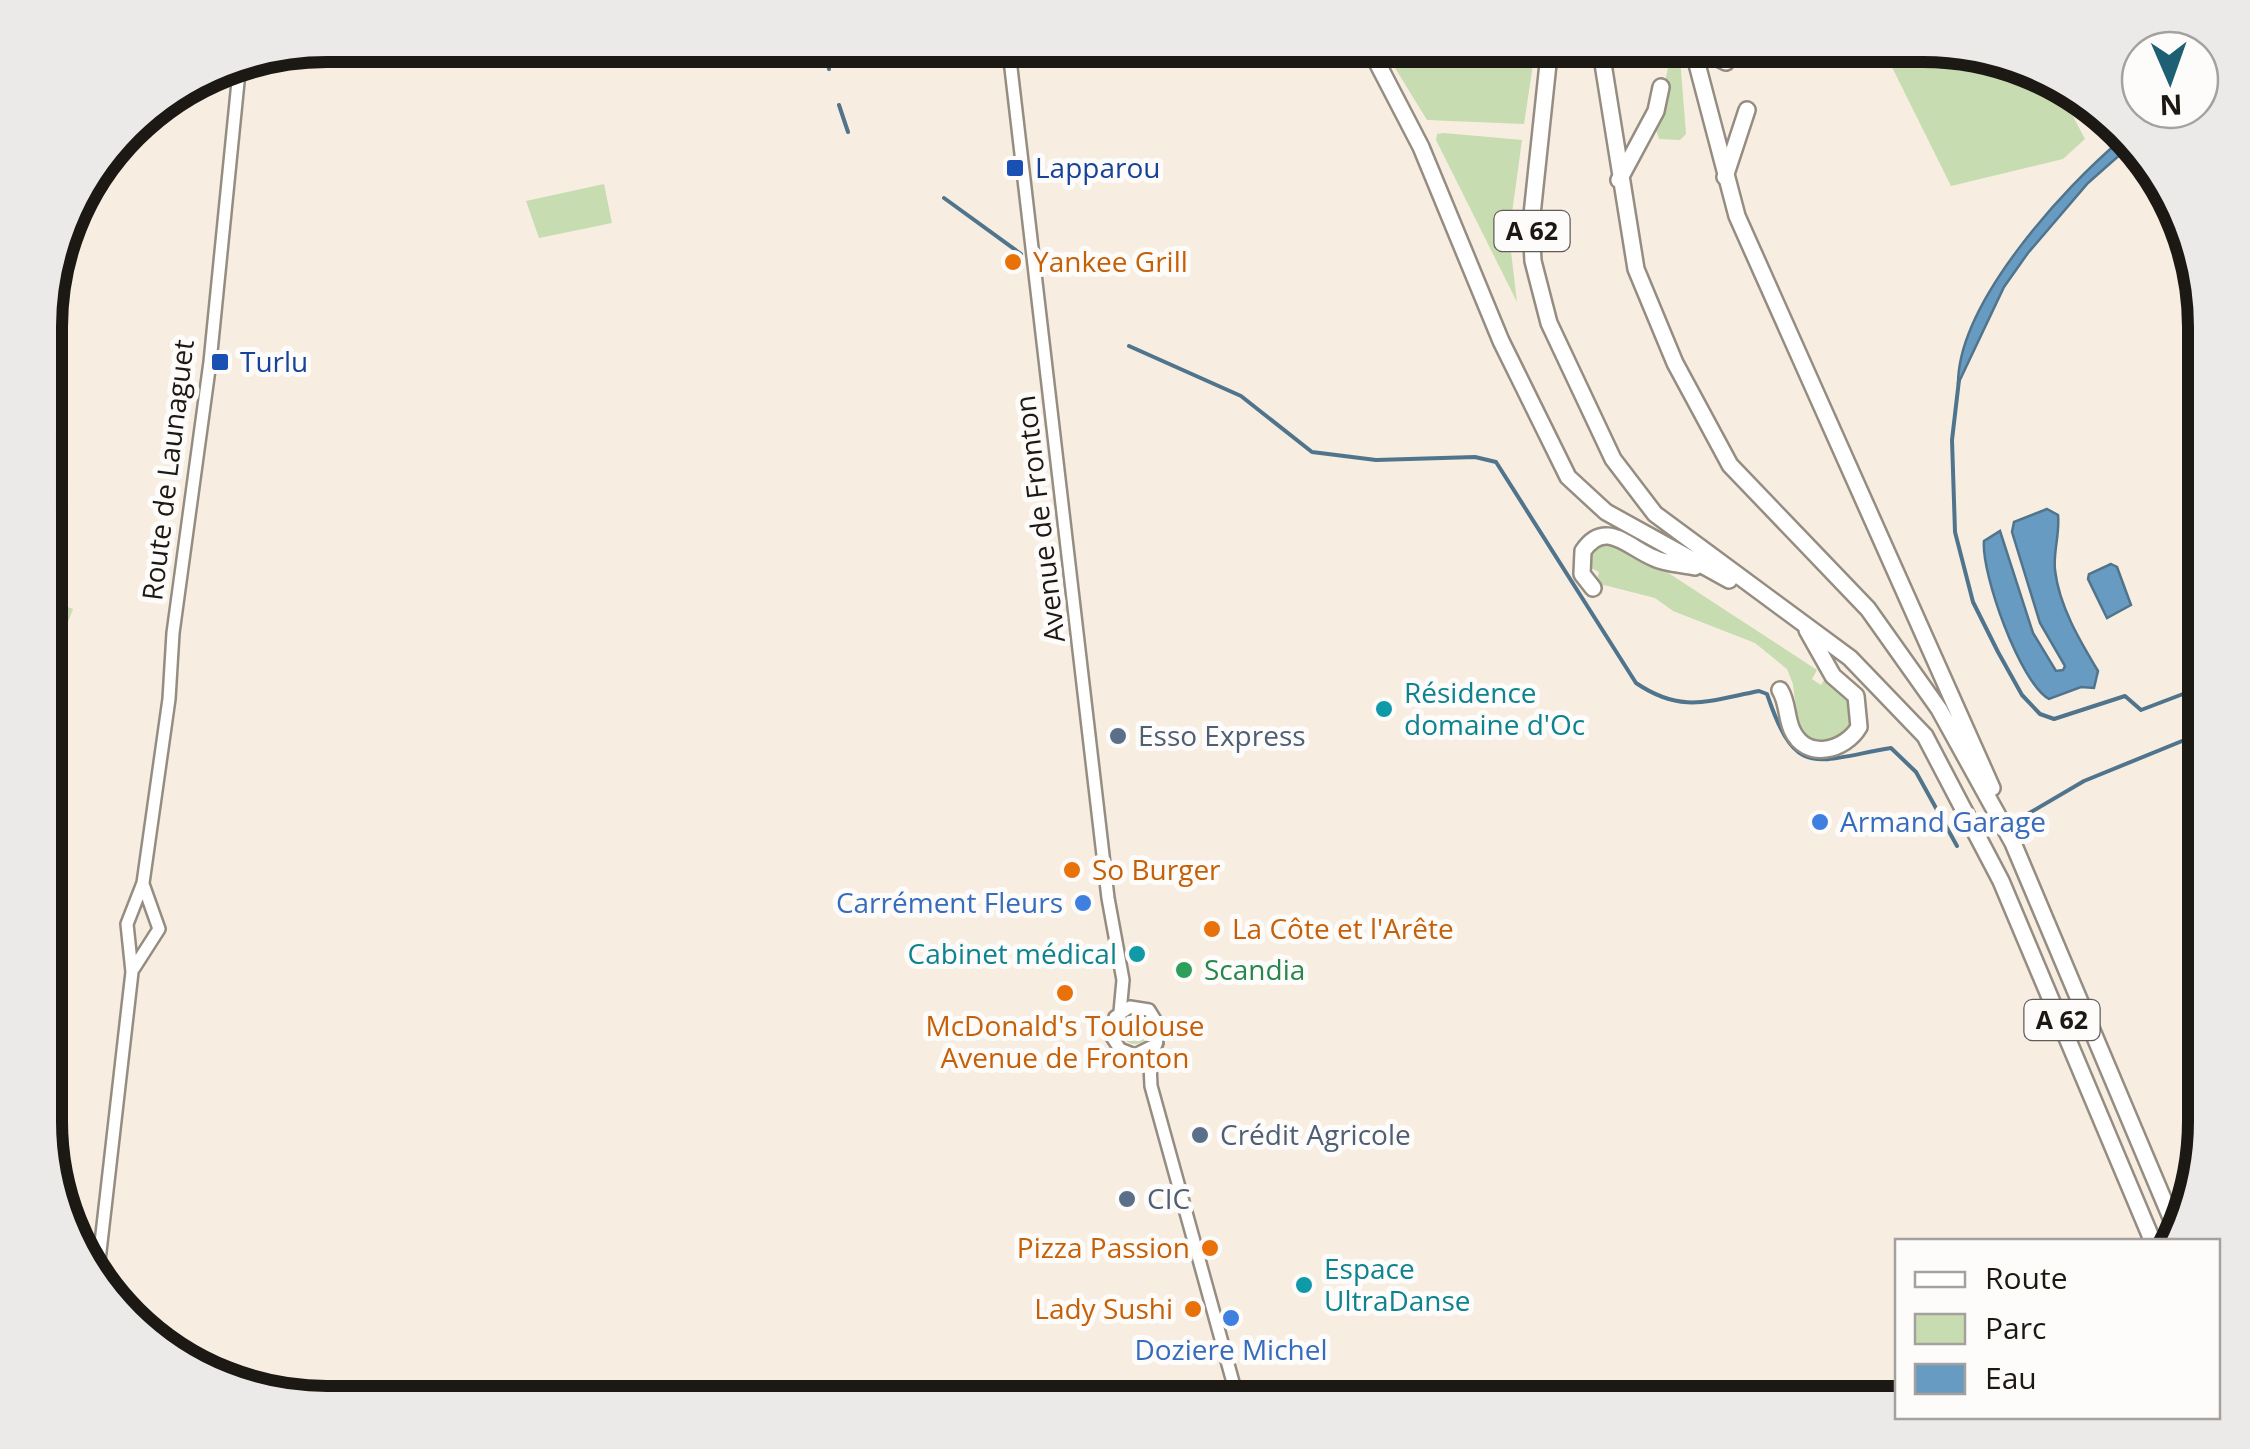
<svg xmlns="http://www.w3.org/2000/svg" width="2250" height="1449" font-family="'Open Sans',sans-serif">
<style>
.green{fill:#c7dcb0}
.water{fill:#689bc1;stroke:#51748d;stroke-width:2.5}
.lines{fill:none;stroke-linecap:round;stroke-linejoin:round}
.stream{stroke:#51748d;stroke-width:4}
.secondary-casing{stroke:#958d81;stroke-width:16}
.primary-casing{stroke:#958d81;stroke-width:18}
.motorway-casing{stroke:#958d81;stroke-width:20}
.secondary{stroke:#fff;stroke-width:11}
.primary{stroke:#fff;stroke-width:12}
.motorway{stroke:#fff;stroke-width:15}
.transit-dot{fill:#1a4fb4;stroke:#fefcfa;stroke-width:4}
.food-dot{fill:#e8710a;stroke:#fefcfa;stroke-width:4}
.culture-dot{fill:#0f9aa8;stroke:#fefcfa;stroke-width:4}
.service-dot{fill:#5c6f8a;stroke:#fefcfa;stroke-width:4}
.shop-dot{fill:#3f7fe0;stroke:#fefcfa;stroke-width:4}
.leisure-dot{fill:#2e9e5b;stroke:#fefcfa;stroke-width:4}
.labels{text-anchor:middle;stroke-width:10;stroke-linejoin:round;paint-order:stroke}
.shield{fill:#fefcfa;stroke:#605c59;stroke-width:2.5}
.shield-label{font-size:25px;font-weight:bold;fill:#1c1814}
.transit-label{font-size:28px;fill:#164399;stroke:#fefcfa;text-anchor:start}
.food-label{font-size:28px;fill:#c56008;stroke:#fefcfa;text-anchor:start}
.street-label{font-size:28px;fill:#1c1814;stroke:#fefcfa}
.culture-label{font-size:28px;fill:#0d838f;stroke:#fefcfa;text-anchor:start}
.service-label{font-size:28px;fill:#4e5e75;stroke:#fefcfa;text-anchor:start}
.shop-label{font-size:28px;fill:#366cbe;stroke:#fefcfa;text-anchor:start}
.leisure-label{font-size:28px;fill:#27864d;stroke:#fefcfa;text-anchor:start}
.rim{fill:none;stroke:#1c1814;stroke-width:12}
</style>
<rect width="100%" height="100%" fill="#f7eee1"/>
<path class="green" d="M1381 45H1536L1524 124 1427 120Z
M1673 45H1679L1686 134 1680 140 1659 139 1655 127Z
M1881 45H1923L2057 86 2085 139 2063 159 1951 186Z
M1444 133 1522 140 1509 235 1517 302 1436 140 1437 134Z
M604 184 612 223 539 238 526 201Z
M1599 541 1630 548 1817 670 1812 679 1821 685 1826 677 1852 699 1848 705 1854 704 1855 721 1840 740 1813 743 1799 732 1793 684 1787 669 1755 643 1673 611 1655 598 1596 583 1599 572 1591 568 1589 576 1586 556Z
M49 600 73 609 51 666 47 665Z
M1121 1030a14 14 0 1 1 28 0a14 14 0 1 1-28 0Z"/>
<path class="water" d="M2123 138 2130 146 2088 183 2028 253 2004 287 1958 384C1958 303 2063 188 2123 138Z
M2047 509 2058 515C2060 534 2053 552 2055 570 2059 606 2080 641 2098 671L2094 688 2081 687 2049 699C2020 683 1981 573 1984 541L2000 531 2033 633 2056 671 2063 670 2065 666 2040 623 2012 532 2014 522Z
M2111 564 2117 567 2131 605 2107 618 2088 579 2089 574Z"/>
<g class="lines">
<path class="stream" d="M824 45 829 69
M839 105 848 132
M944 198 1021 254
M1129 346 1241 396 1312 452 1376 460 1475 457 1496 462 1636 683C1682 714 1708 701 1759 691L1767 694C1796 780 1814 761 1891 748L1916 772 1957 846
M1959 380 1952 440 1955 532 1973 602 1998 652 2022 695 2040 714 2054 719 2125 696 2141 710 2204 686
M2026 815 2084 781 2187 739 2204 753"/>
<defs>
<path id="secondary" d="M995 45 1009 51 1021 45
M1009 51 1108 898 1123 980 1120 1012
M134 968 159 929 143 884
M1155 1045 1150 1064 1151 1086 1239 1404
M1155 1045 1135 1055 1120 1049 1112 1037 1115 1017 1130 1007 1149 1010 1160 1028 1156 1043
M97 1278 132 972 127 924 143 883 169 699 173 633 210 362 240 62"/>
<path id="primary" d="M1155 1045 1156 1043"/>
<path id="motorway" d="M1368 45 1421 147 1501 341 1568 477 1606 512 1729 580
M1550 45 1531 224 1533 261 1549 323 1613 459 1655 514 1850 658 1925 736 2001 881 2153 1242
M1600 45 1636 269 1675 363 1730 465 1868 609 1939 709 2013 843 2175 1227
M1692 45 1737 216 1992 788
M1692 45 1726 62
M1725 177 1747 110
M1619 180 1656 111 1661 87
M1593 588 1582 574 1583 551C1605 518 1629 548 1654 558 1666 564 1682 564 1695 567
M1780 690C1788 703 1786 717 1792 730 1806 761 1845 751 1859 727L1856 696 1833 676 1807 630"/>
</defs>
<use href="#secondary" class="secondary-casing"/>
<use href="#primary" class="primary-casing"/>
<use href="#motorway" class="motorway-casing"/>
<use href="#secondary" class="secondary"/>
<use href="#primary" class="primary"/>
<use href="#motorway" class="motorway"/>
</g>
<g class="transit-dot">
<rect x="1005" y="158" width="20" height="20" rx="5"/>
<rect x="210" y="352" width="20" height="20" rx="5"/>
</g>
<g class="food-dot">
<circle cx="1013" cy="262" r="10"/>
<circle cx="1072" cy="870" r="10"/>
<circle cx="1212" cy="929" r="10"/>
<circle cx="1065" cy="993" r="10"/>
<circle cx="1210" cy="1248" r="10"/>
<circle cx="1193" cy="1309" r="10"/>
</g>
<g class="culture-dot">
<circle cx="1384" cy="709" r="10"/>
<circle cx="1137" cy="954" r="10"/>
<circle cx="1304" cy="1285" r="10"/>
</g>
<g class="service-dot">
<circle cx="1118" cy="736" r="10"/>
<circle cx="1200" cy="1135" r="10"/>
<circle cx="1127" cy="1199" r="10"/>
</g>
<g class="shop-dot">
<circle cx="1820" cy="822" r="10"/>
<circle cx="1083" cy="903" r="10"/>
<circle cx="1231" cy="1318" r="10"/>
</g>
<circle class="leisure-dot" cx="1184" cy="970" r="10"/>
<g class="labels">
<g class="shield">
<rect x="1494.5" y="211" width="75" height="40" rx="8"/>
<rect x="2024.5" y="1000" width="75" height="40" rx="8"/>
</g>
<g class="shield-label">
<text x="1532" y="240">A 62</text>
<text x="2062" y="1029">A 62</text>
</g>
<g class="transit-label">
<text x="1035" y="178">Lapparou</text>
<text x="240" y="372">Turlu</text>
</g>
<g class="food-label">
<text x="1033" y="272">Yankee Grill</text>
<text x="1092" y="880">So Burger</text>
<text x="1232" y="939">La Côte et l'Arête</text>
<text x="1065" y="1036" text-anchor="middle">McDonald's Toulouse<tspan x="1065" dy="32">Avenue de Fronton</tspan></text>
<text x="1190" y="1258" text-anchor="end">Pizza Passion</text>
<text x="1173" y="1319" text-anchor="end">Lady Sushi</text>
</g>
<g class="street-label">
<text transform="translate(168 470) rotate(-83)" y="10">Route de Launaguet</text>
<text transform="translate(1040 519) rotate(-97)" y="10">Avenue de Fronton</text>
</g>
<g class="culture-label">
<text x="1404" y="703">Résidence<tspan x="1404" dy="32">domaine d'Oc</tspan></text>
<text x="1117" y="964" text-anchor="end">Cabinet médical</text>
<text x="1324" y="1279">Espace<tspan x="1324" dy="32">UltraDanse</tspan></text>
</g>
<g class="service-label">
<text x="1138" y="746">Esso Express</text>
<text x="1220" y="1145">Crédit Agricole</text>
<text x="1147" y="1209">CIC</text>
</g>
<g class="shop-label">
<text x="1840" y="832">Armand Garage</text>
<text x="1063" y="913" text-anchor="end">Carrément Fleurs</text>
<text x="1231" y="1360" text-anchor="middle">Doziere Michel</text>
</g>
<g class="leisure-label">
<text x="1204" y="980">Scandia</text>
</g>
</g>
<path d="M0 0H2250V1449H0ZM327 62H1923A265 265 0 0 1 2188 327V1121A265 265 0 0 1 1923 1386H327A265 265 0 0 1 62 1121V327A265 265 0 0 1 327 62Z" fill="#eceae8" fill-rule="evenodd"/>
<path class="rim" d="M327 62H1923A265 265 0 0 1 2188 327V1121A265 265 0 0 1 1923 1386H327A265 265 0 0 1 62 1121V327A265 265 0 0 1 327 62Z"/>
<rect x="1895" y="1239" width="325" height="180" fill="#fefcfa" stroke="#a4a19e" stroke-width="2.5"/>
<rect x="1915" y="1272" width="50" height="15" fill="#ffffff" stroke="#a4a19e" stroke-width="2.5"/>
<text x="1985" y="1289" font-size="30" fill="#1c1814">Route</text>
<rect x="1915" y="1314" width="50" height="30" fill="#c7dcb0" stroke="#a4a19e" stroke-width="2.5"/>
<text x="1985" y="1339" font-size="30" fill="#1c1814">Parc</text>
<rect x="1915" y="1364" width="50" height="30" fill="#689bc1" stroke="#a4a19e" stroke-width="2.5"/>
<text x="1985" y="1389" font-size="30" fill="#1c1814">Eau</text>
<g transform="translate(2170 80) rotate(178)"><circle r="48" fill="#fefcfa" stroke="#a4a19e" stroke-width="2.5"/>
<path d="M0-8L18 38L0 25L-18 38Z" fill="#1d5f73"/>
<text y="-15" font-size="28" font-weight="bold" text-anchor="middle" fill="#1c1814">N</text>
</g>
</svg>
